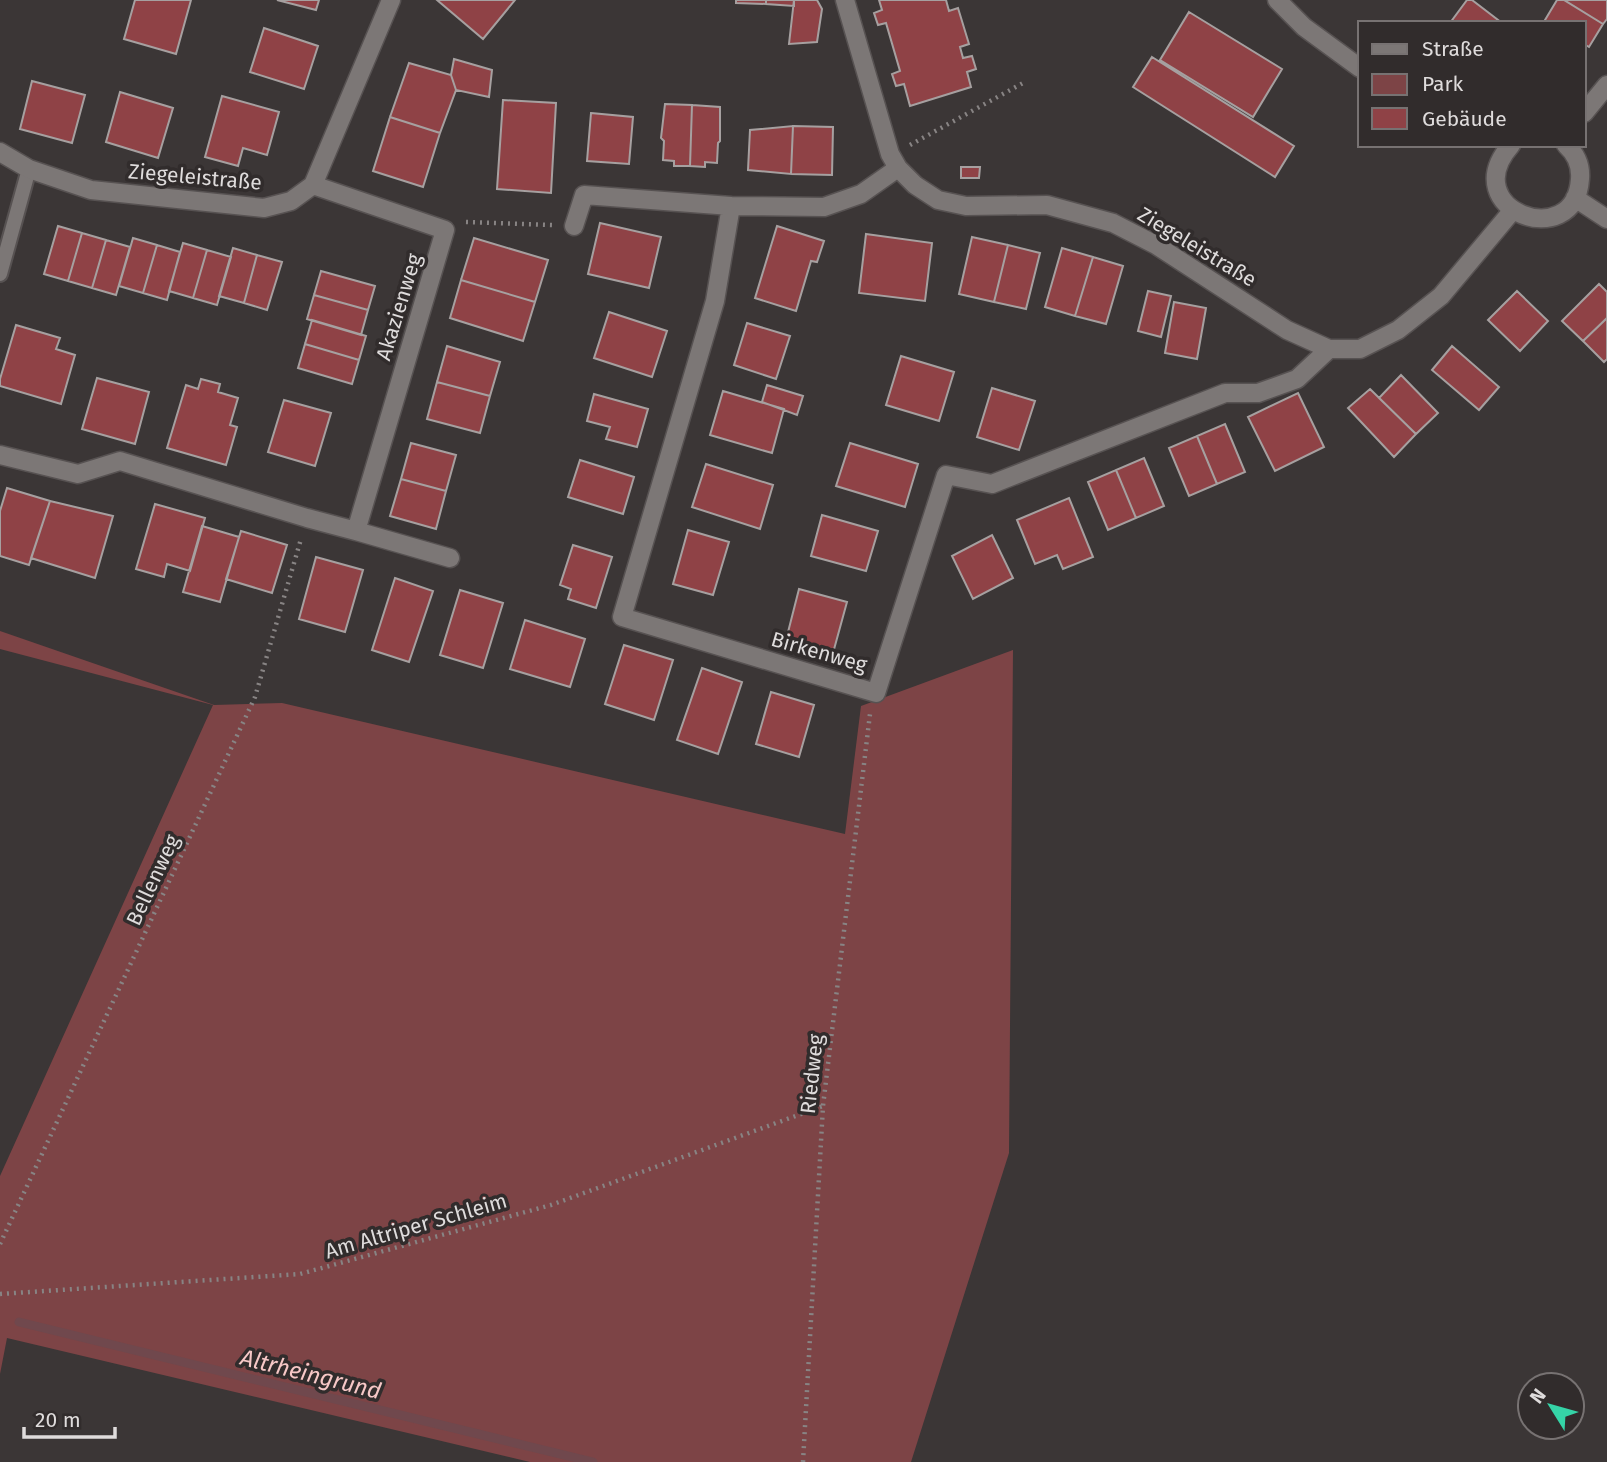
<svg xmlns="http://www.w3.org/2000/svg" width="1607" height="1462" font-family="'Fira Sans',sans-serif">
<style>
.green{fill:#7d4446}
.lines{fill:none;stroke-linecap:round;stroke-linejoin:round}
.stream{stroke:#70484d;stroke-width:9}
.building{fill:#8f4246;stroke:#a6a0a0;stroke-width:2}
.service-casing{stroke:#575252;stroke-width:18}
.minor-casing{stroke:#575252;stroke-width:21}
.path{stroke:#888484;stroke-width:4.5;stroke-dasharray:2 5;stroke-linecap:butt}
.service{stroke:#7c7776;stroke-width:14}
.minor{stroke:#7c7776;stroke-width:18}
.labels{text-anchor:middle;stroke-width:7;stroke-linejoin:round;paint-order:stroke}
.street-label{font-size:21px;fill:#dfdcdc;stroke:#312c2c}
.water-label{font-size:23px;font-style:italic;fill:#f7c8c7;stroke:#312c2c}
</style>
<rect width="100%" height="100%" fill="#3b3636"/>
<path class="green" d="M0 631 214 705 282 703 845 834 861 706 1013 650 1009 1153 911 1462H530L7 1338 0 1374V1176L213 705 0 649Z"/>
<g class="lines">
<path class="stream" d="M19 1322 593 1462"/>
</g>
<path class="building" d="M135 0H191L176 54 124 39Z
M277 0H319L316 10Z
M437 0H515L483 39Z
M736 0H766V4L736 3Z
M766 0H794V6L766 4Z
M794 0H817L822 9 817 42 789 44Z
M879 0H946L949 11 958 8 969 44 960 47 963 58 972 56 976 69 967 72 971 87 910 106 904 84 896 86 892 74 900 71 886 23 878 25 874 13 882 10Z
M1467 0H1472L1502 23H1450Z
M1557 0H1564L1603 24 1589 47 1584 44V23H1549L1545 20Z
M1564 0H1607V19L1603 24Z
M1189 12 1282 69 1253 117 1160 60Z
M264 28 318 46 304 89 250 72Z
M1152 57 1294 146 1275 177 1133 87Z
M454 59 492 70 489 97 456 90 451 75Z
M409 63 451 75 456 90 440 133 390 117Z
M32 81 85 95 72 143 20 129Z
M120 92 173 108 158 158 106 142Z
M222 96 279 112 267 155 243 148 238 166 205 157Z
M503 100 556 103 551 193 497 189Z
M665 104 692 105 690 166H674V161L663 160 664 141 661 138Z
M692 105 720 107V141L718 143 717 163 705 162V167L690 166Z
M591 113 633 117 629 164 587 161Z
M390 117 440 133 423 187 373 171Z
M793 126 833 127 832 175 791 174Z
M793 126 791 174 748 170 750 130Z
M961 167H980L979 178H961Z
M600 223 661 237 649 288 588 274Z
M58 226 82 233 68 281 44 274Z
M777 226 824 241 817 262 811 261 796 311 755 298Z
M82 233 106 240 92 288 68 281Z
M866 234 932 243 925 301 859 293Z
M972 237 1008 245 994 302 959 294Z
M133 238 157 245 143 293 119 286Z
M474 238 548 260 535 302 461 280Z
M106 240 130 247 116 295 92 288Z
M183 243 207 250 193 298 169 291Z
M157 245 180 252 167 300 143 293Z
M1008 245 1040 253 1026 309 994 302Z
M233 248 257 255 244 303 219 296Z
M1062 248 1093 257 1075 316 1045 307Z
M207 250 231 257 217 305 193 298Z
M257 255 282 262 267 310 244 303Z
M1093 257 1123 266 1106 324 1075 316Z
M321 271 375 286 368 310 314 295Z
M461 280 535 302 523 341 450 318Z
M1599 284 1607 292V318L1583 341 1562 321Z
M1148 291 1171 296 1161 337 1138 331Z
M1517 291 1548 321 1520 351 1488 320Z
M314 295 368 310 361 335 307 319Z
M1174 302 1206 308 1197 359 1165 353Z
M609 312 667 331 652 377 594 358Z
M1607 318V359L1604 362 1583 341Z
M312 320 366 336 359 360 305 344Z
M747 323 790 336 776 379 734 365Z
M16 325 60 338 56 349 75 355 61 404 0 386V379Z
M305 344 359 360 352 384 298 368Z
M447 346 500 362 490 396 437 382Z
M1452 346 1499 387 1479 410 1432 370Z
M901 356 954 372 939 421 886 405Z
M1401 375 1438 413 1416 434 1379 398Z
M97 378 149 392 135 444 82 429Z
M201 379 220 384 218 392 238 398 230 425 237 427 226 465 167 448 186 385 198 389Z
M437 382 490 396 480 433 427 419Z
M767 385 803 396 797 415 762 402Z
M992 388 1035 401 1019 450 977 437Z
M1370 389 1416 434 1394 457 1348 408Z
M723 391 784 409 772 453 710 435Z
M1298 393 1324 447 1275 471 1248 417Z
M594 394 648 409 637 447 606 439 610 427 587 421Z
M284 400 331 413 315 466 268 452Z
M1225 424 1245 472 1217 484 1197 436Z
M1197 436 1217 484 1189 496 1169 448Z
M411 443 456 455 446 491 401 479Z
M850 443 918 464 905 507 836 486Z
M1144 458 1164 506 1136 518 1116 470Z
M580 460 634 477 623 514 568 497Z
M706 464 773 485 760 529 692 507Z
M1116 470 1136 518 1108 530 1088 482Z
M401 479 446 491 436 529 390 516Z
M7 488 50 501 29 565 0 556V511Z
M1069 498 1093 557 1063 569 1057 555 1035 564 1017 520Z
M50 501 113 516 95 578 31 558Z
M155 504 205 518 190 571 167 564 164 577 136 569Z
M822 515 878 531 866 571 811 556Z
M202 526 239 537 220 602 183 592Z
M688 530 729 542 713 595 673 584Z
M241 531 287 545 272 593 226 579Z
M992 535 1013 578 973 599 952 556Z
M573 545 612 557 596 608 568 599 571 589 560 585Z
M316 557 363 570 345 632 299 619Z
M395 578 433 591 409 662 372 650Z
M799 589 847 602 833 653 786 640Z
M460 590 503 603 483 668 440 655Z
M525 620 585 639 570 687 510 669Z
M624 645 673 660 654 720 605 704Z
M702 668 742 682 718 754 677 740Z
M771 692 814 705 799 757 756 744Z"/>
<g class="lines">
<defs>
<path id="service" d="M0 274 29 169"/>
<path id="minor" d="M845 0 890 154 898 168 915 185 938 200 966 206 1047 205 1113 223 1156 245 1287 330 1329 349H1360L1398 330 1441 296 1513 210
M1277 0 1304 27 1360 68
M1584 113 1607 85
M1511 145C1454 210 1575 254 1580 179 1581 166 1576 154 1566 145
M0 152 29 169 91 190 264 208 291 201 313 185 391 0
M898 168 861 194 824 207 731 206 715 301 622 617 876 693 946 475 992 484 1225 393H1258L1297 379 1329 349
M1575 198 1607 219
M574 226 584 195 731 206
M0 455 78 474 120 461 307 518 356 531 445 230 313 185
M356 531 450 558"/>
</defs>
<use href="#service" class="service-casing"/>
<use href="#minor" class="minor-casing"/>
<path class="path" d="M910 145 1023 83
M466 222 552 225
M0 1244 255 697 301 539
M0 1294 300 1274 551 1205 823 1106
M803 1462 823 1106 870 714"/>
<use href="#service" class="service"/>
<use href="#minor" class="minor"/>
</g>
<g class="labels">
<g class="street-label">
<text transform="translate(195 177) rotate(5)" y="7">Ziegeleistraße</text>
<text transform="translate(1197 247) rotate(31)" y="7">Ziegeleistraße</text>
<text transform="translate(399 307) rotate(-73)" y="7">Akazienweg</text>
<text transform="translate(819 652) rotate(16)" y="7">Birkenweg</text>
<text transform="translate(153 880) rotate(-65)" y="7">Bellenweg</text>
<text transform="translate(812 1074) rotate(-84)" y="7">Riedweg</text>
<text transform="translate(416 1226) rotate(-16)" y="7">Am Altriper Schleim</text>
</g>
<g class="water-label">
<text transform="translate(311 1374) rotate(14)" y="8">Altrheingrund</text>
</g>
</g>
<rect x="1358" y="21" width="228" height="126" fill="#312c2c" stroke="#777272" stroke-width="2"/>
<rect x="1372" y="44" width="35" height="10" fill="#7c7776" stroke="#777272" stroke-width="2"/>
<text x="1422" y="56" font-size="21" fill="#dfdcdc">Straße</text>
<rect x="1372" y="74" width="35" height="21" fill="#7d4446" stroke="#777272" stroke-width="2"/>
<text x="1422" y="91" font-size="21" fill="#dfdcdc">Park</text>
<rect x="1372" y="108" width="35" height="21" fill="#8f4246" stroke="#777272" stroke-width="2"/>
<text x="1422" y="126" font-size="21" fill="#dfdcdc">Gebäude</text>
<g transform="translate(1551 1406) rotate(307)"><circle r="33" fill="#312c2c" stroke="#777272" stroke-width="2"/>
<path d="M0-5L12 26L0 18L-12 26Z" fill="#35d4a7"/>
<text y="-10" font-size="19" font-weight="bold" text-anchor="middle" fill="#dfdcdc">N</text>
</g>
<path d="M24 1427v10h91v-10" fill="none" stroke="#dfdcdc" stroke-width="3.5"/>
<text x="35" y="1427" font-size="21" fill="#dfdcdc" stroke="#312c2c" stroke-width="5" paint-order="stroke">20 m</text>
</svg>
